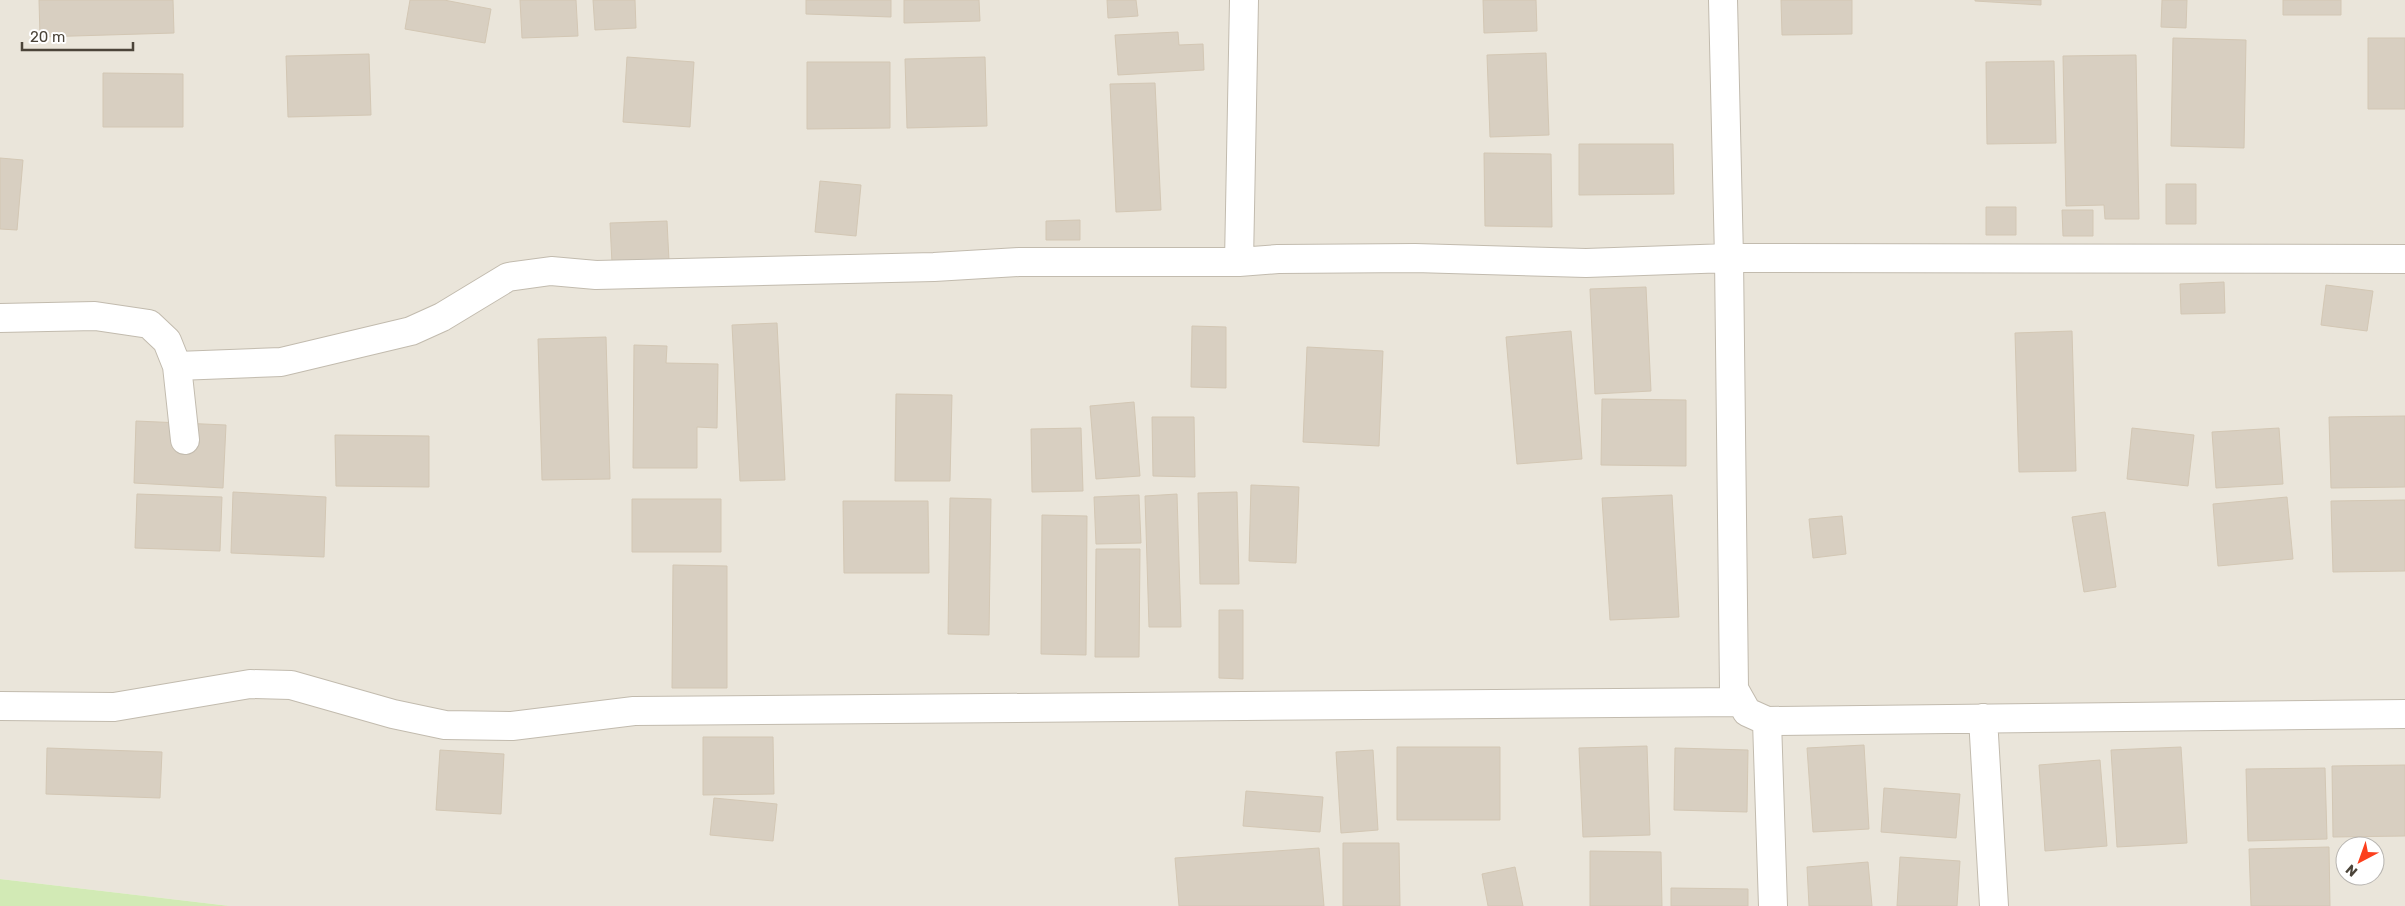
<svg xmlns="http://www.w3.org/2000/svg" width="2405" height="906" font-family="Rubik,sans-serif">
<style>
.residential{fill:#eae5da;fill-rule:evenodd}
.green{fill:#d2eab5}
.building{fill:#d8cfc1;stroke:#d3c7b4}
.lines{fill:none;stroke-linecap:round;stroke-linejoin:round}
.minor-casing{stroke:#c2bbae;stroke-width:30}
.minor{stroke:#fff;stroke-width:28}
</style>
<rect width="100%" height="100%" fill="#f6f3ec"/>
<path class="residential" d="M0 0H2405V906H230L0 879ZM2345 846H2375V876H2345Z"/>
<path class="green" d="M0 879 230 906H0Z"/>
<path class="building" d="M39 0H173L174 33 40 37Z
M410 0H444L491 9 485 43 405 29Z
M520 0H576L578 36 522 38Z
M593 0H635L636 28 595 30Z
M806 0H891V17L806 14Z
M904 0H979L980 21 904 23Z
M1107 0H1136L1138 16 1108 18Z
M1483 0H1536L1537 31 1484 33Z
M1781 0H1852V34L1782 35Z
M1975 0H2041V5L1975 1Z
M2162 0H2187L2186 28 2161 27Z
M2283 0H2341V15H2283Z
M1178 32 1179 45 1203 44 1204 70 1118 75 1115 35Z
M2173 38 2246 40 2244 148 2171 146Z
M2368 38H2405V109H2368Z
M1546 53 1549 135 1490 137 1487 55Z
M369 54 371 115 288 117 286 56Z
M2136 55 2139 219H2105L2104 205 2066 206 2063 56Z
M627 57 694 62 690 127 623 122Z
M985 57 987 126 907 128 905 59Z
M2054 61 2056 143 1987 144 1986 62Z
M807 62H890V128L807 129Z
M103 73 183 74V127H103Z
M1155 83 1161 210 1116 212 1110 84Z
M1579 144H1673L1674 194 1579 195Z
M1484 153 1551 154 1552 227 1485 226Z
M0 158 23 160 17 230 0 229Z
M820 181 861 185 856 236 815 232Z
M2166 184H2196V224H2166Z
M1986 207H2016V235H1986Z
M2062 210H2093V236H2063Z
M1080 220V240H1046V221Z
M667 221 669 261 612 263 610 223Z
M2224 282 2225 313 2181 314 2180 284Z
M2326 285 2373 291 2367 331 2321 325Z
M1646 287 1651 391 1595 394 1590 289Z
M777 323 785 480 740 481 732 325Z
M1192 326 1226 327V388L1191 387Z
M1571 331 1582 459 1517 464 1506 337Z
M2072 331 2076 471 2019 472 2015 333Z
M606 337 610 479 542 480 538 339Z
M634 345 667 346 666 363 718 364 717 428 697 427V468H633Z
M1307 347 1383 351 1379 446 1303 442Z
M896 394 952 395 950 481H895Z
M1602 399 1686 400V466L1601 465Z
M1134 402 1140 476 1096 479 1090 406Z
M2405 416V487L2331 488 2329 417Z
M1152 417H1194L1195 477 1153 476Z
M136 421 226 425 223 488 134 483Z
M1081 428 1083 491 1032 492 1031 429Z
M2132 428 2194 435 2188 486 2127 479Z
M2279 428 2283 484 2216 488 2212 432Z
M335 435 429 436V487L336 486Z
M1251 485 1299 487 1296 563 1249 561Z
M233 492 326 497 324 557 231 553Z
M1237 492 1239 584H1200L1198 493Z
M137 494 222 497 220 551 135 548Z
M1177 494 1181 627H1149L1145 496Z
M1139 495 1141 543 1096 544 1094 497Z
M1672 495 1679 617 1610 620 1602 498Z
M2287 497 2293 559 2218 566 2213 504Z
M950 498 991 499 989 635 948 634Z
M632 499H721V552H632Z
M2405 500V571L2333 572 2331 501Z
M843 501H928L929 573H844Z
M2105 512 2116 587 2084 592 2072 517Z
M1042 515 1087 516 1086 655 1041 654Z
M1842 516 1846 554 1813 558 1809 519Z
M1096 549H1140L1139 657H1095Z
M673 565 727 566V688H672Z
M1219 610H1243V679L1219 678Z
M703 737H773L774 794 703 795Z
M1864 745 1869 829 1813 832 1807 748Z
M1647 746 1650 835 1583 837 1579 748Z
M1397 747H1500V820H1397Z
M2181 747 2187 843 2117 847 2111 750Z
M47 748 162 752 160 798 46 794Z
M1675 748 1748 750 1747 812 1674 810Z
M440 750 504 754 501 814 436 810Z
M1373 750 1378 830 1341 833 1336 752Z
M2100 760 2107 846 2045 851 2039 765Z
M2405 765V836L2333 837 2332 766Z
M2325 768 2327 839 2248 841 2246 769Z
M1884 788 1960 794 1956 838 1881 832Z
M1246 791 1323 797 1320 832 1243 826Z
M714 798 777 804 773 841 710 835Z
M1343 843H1399L1400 906H1343Z
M2329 847 2330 906H2251L2249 849Z
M1319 848 1324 906H1179L1175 858Z
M1590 851 1661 852 1662 906H1590Z
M1900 857 1960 861 1957 906H1897Z
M1868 862 1872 906H1809L1807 867Z
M1515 867 1523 906H1488L1482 874Z
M1671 888 1748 889V906H1671Z"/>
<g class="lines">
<defs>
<path id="minor" d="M1723 0 1729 258 1734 689 1747 712 1767 721 2405 714
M1239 262 1244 0
M0 318 95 316 149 324 167 341 177 366 185 440
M177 366 281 362 411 331 442 317 508 277 551 271 596 275 934 267 1019 262H1239L1278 259 1415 258 1586 263 1729 258 2405 259
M0 706 114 707 250 684 291 685 393 714 445 725 512 726 634 711 1740 702
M1983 718 1994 906
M1767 721 1773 906"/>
</defs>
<use href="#minor" class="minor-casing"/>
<use href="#minor" class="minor"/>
</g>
<g transform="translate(2360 861) rotate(221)"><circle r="24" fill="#ffffff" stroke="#b7b4b0"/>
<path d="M0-4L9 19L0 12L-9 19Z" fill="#fc3f1d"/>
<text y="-8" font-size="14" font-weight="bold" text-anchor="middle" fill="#4b4439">N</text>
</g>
<path d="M22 42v8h111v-8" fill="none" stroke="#4b4439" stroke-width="2.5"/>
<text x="30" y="42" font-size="15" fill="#4b4439" stroke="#ffffff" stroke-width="4" paint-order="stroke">20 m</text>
</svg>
